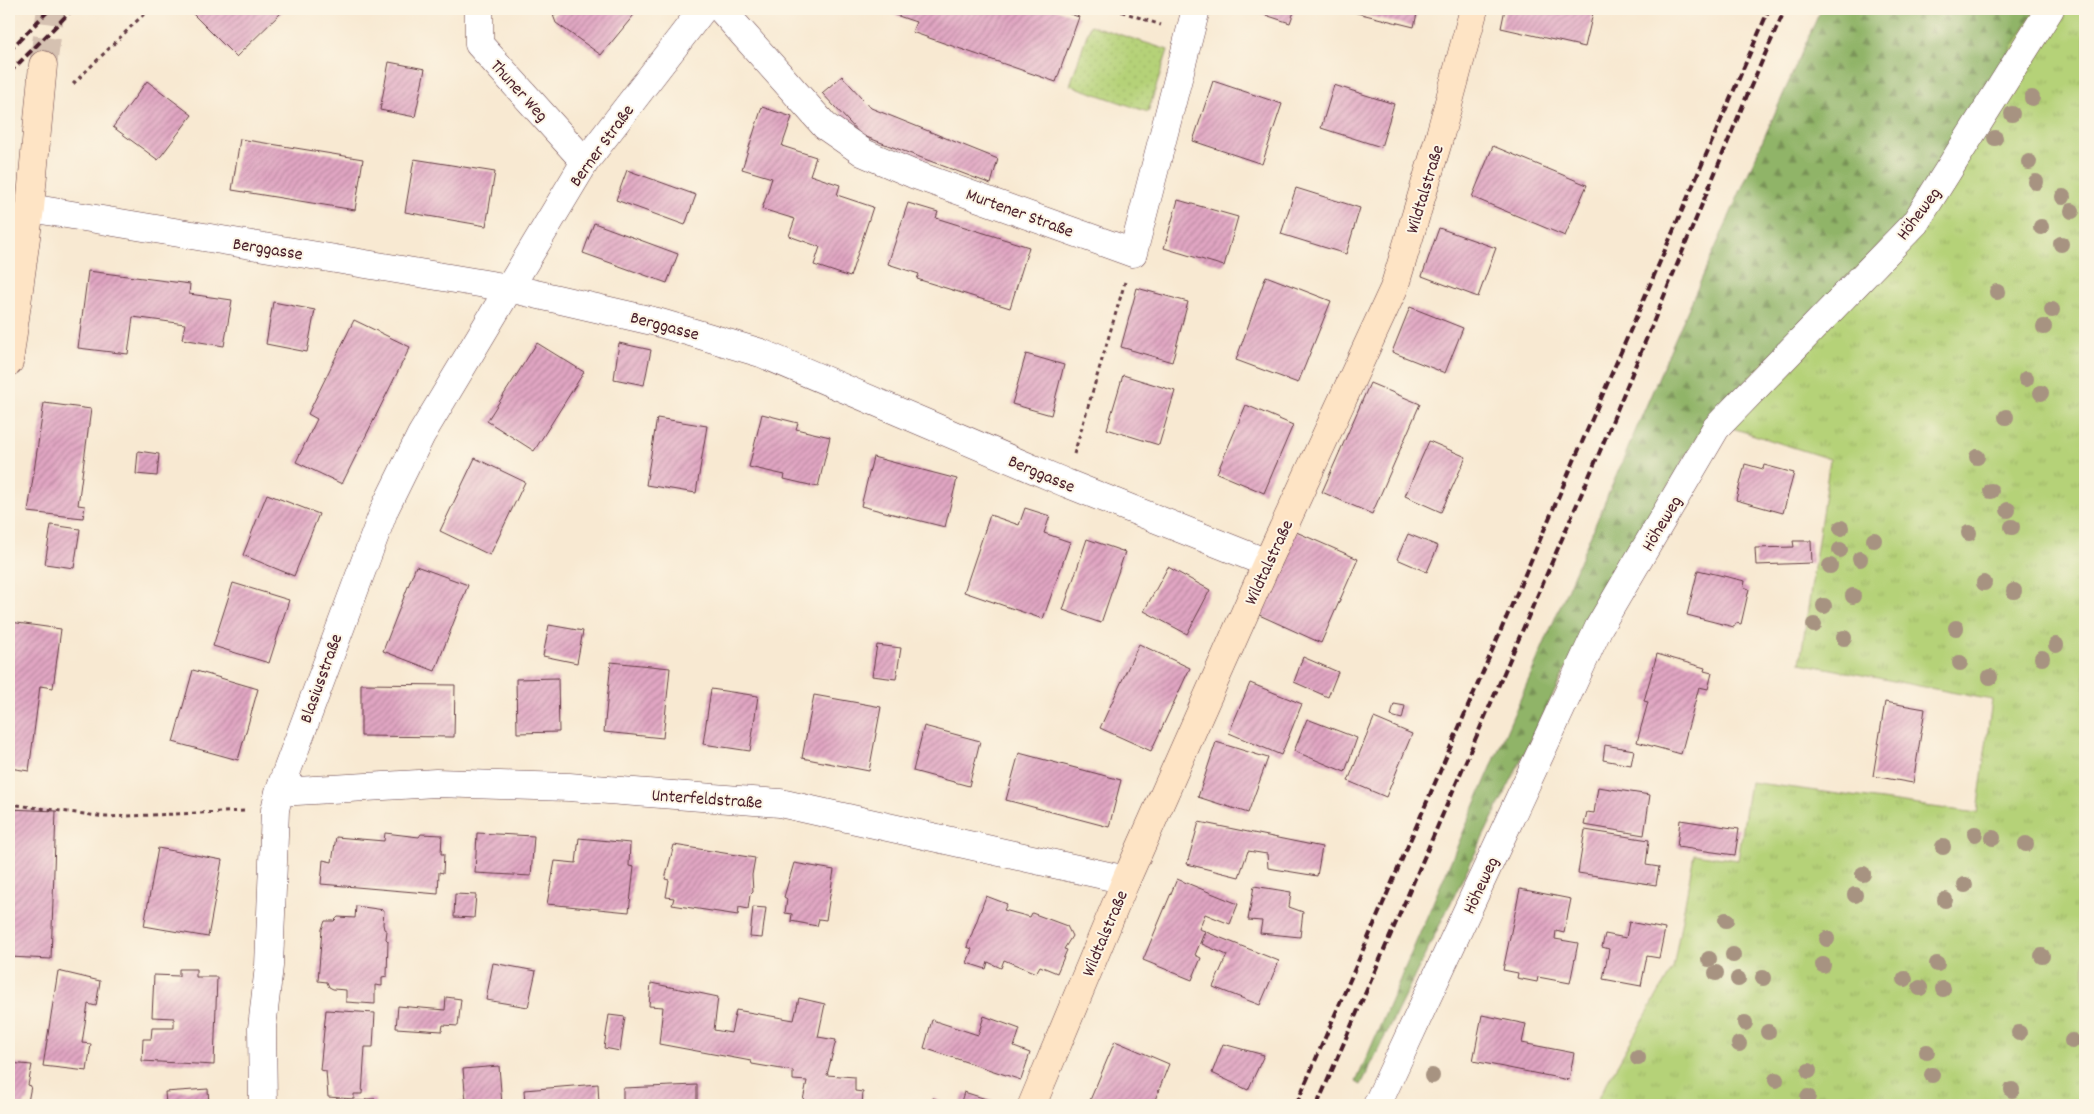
<svg xmlns="http://www.w3.org/2000/svg" width="2094" height="1114" font-family="Dekko,sans-serif">
<style>
.grass{fill:url(#grass-tufts);stroke:#807852}
.forest{fill:url(#forest-firs);stroke:#6d6a4a}
.park{fill:url(#park-dots);stroke:#807852}
.building{fill:url(#building-hatch)}
.lines{fill:none;stroke-linecap:round;stroke-linejoin:round}
.secondary-tunnel{stroke:#d5c1b1;stroke-width:28;stroke-dasharray:28 14;stroke-linecap:butt}
.street-casing{stroke:#643d44;stroke-width:29}
.secondary-casing{stroke:#643d44;stroke-width:29}
.path{stroke:#643d44;stroke-width:3;stroke-dasharray:4 4;stroke-linecap:butt}
.street{stroke:#fff;stroke-width:28}
.secondary{stroke:#fee4c5;stroke-width:28}
.rail{stroke:#4a1f2b;stroke-width:4;stroke-dasharray:8 4;stroke-linecap:butt}
.tree{fill:#a79381}
.labels{text-anchor:middle;stroke-width:4;stroke-linejoin:round;paint-order:stroke}
.street-label{font-size:18px;fill:#4a1f2b;stroke:#fcf5e5}
</style>
<defs>
<pattern id="grass-tufts" width="24" height="20" patternUnits="userSpaceOnUse" patternTransform="scale(1.25)"><rect width="24" height="20" fill="#b5d278"/><path d="M3 7l-1-3M5 7V3M7 7l1-3M15 17l-1-3M17 17v-4M19 17l1-3" fill="none" stroke="#9db468"/></pattern>
<pattern id="forest-firs" width="22" height="20" patternUnits="userSpaceOnUse" patternTransform="scale(1.25)"><rect width="22" height="20" fill="#90b468"/><path d="M5 1l3.5 6h-7zM16 11l3.5 6h-7z" fill="#789256"/></pattern>
<pattern id="park-dots" width="8" height="8" patternUnits="userSpaceOnUse" patternTransform="scale(1.25)"><rect width="8" height="8" fill="#b5d278"/><path d="M2 2h.1M6 6h.1" fill="none" stroke="#9db468" stroke-width="1.8" stroke-linecap="round"/></pattern>
<pattern id="building-hatch" width="6" height="6" patternUnits="userSpaceOnUse" patternTransform="scale(1.25)"><rect width="6" height="6" fill="#e1a6c3"/><path d="M-1 1l2-2M0 6l6-6M5 7l2-2" fill="none" stroke="#b8879f"/></pattern>
</defs>
<rect width="100%" height="100%" fill="#fcf5e5"/>
<filter id="ink" filterUnits="userSpaceOnUse"><feTurbulence type="fractalNoise" baseFrequency=".02" numOctaves="2"/><feDisplacementMap in="SourceGraphic" scale="10" xChannelSelector="R" yChannelSelector="G"/><feConvolveMatrix kernelMatrix="1 2 1 2 8 2 1 2 1" color-interpolation-filters="sRGB"/></filter>
<filter id="wash" filterUnits="userSpaceOnUse"><feTurbulence type="fractalNoise" baseFrequency=".0096" numOctaves="4" result="noise"/><feDisplacementMap in="SourceGraphic" scale="20" xChannelSelector="R" yChannelSelector="G"/><feGaussianBlur stdDeviation="1.12" result="paint"/><feColorMatrix in="noise" values="0 0 0 0 0 0 0 0 0 0 0 0 0 0 0 0 0 1.4 0 .05"/><feComposite in="paint" operator="in"/></filter>
<g filter="url(#wash)">
<rect width="100%" height="100%" fill="#f8e9d2"/>
<path class="grass" d="M2035 9H2085V1105H1594L1673 968 1694 854 1738 860 1750 782 1977 813 1992 700 1800 663 1830 459 1707 420Z"/>
<path class="forest" d="M1821 9H2035L1915 208 1707 420 1588 624 1361 1085 1356 1082 1671 348Z"/>
<path class="park" d="M1090 25 1168 50 1148 112 1070 85Z"/>
<g id="blocks">
<path class="building" d="M188 9H282L284 10 236 57Z
M555 9H636L638 10 601 55 556 23 553 15 558 13Z
M878 9H1055L1079 17 1056 82 912 32 916 22Z
M1247 9H1295L1290 23Z
M1341 9H1418L1414 27Z
M1505 9H1594L1585 47 1501 28Z
M389 62 425 69 415 117 380 110Z
M842 76 871 108 998 159 991 184 861 135 822 93Z
M147 81 192 115 158 160 113 127Z
M1213 81 1282 104 1262 164 1193 141Z
M1334 85 1394 104 1381 147 1321 128Z
M762 107 792 117 782 146 816 157 810 175 840 185 837 195 873 207 850 277 814 265 820 247 789 236 795 219 762 209 772 178 742 169Z
M240 139 363 159 355 210 232 190Z
M1493 146 1587 185 1565 236 1472 197Z
M414 159 495 172 486 226 405 212Z
M627 170 696 195 685 225 616 200Z
M1296 188 1360 208 1346 254 1281 234Z
M1178 200 1238 217 1224 266 1164 248Z
M908 203 938 212 936 218 1029 247 1010 308 917 279 919 274 888 264Z
M594 223 678 254 667 283 583 253Z
M1439 228 1496 248 1478 297 1422 276Z
M88 271 190 284 189 294 232 300 224 346 182 339 185 324 133 317 128 354 78 348Z
M1266 276 1331 301 1298 383 1236 360Z
M1137 288 1188 302 1172 362 1121 347Z
M273 302 315 310 307 352 266 344Z
M1410 307 1463 328 1445 373 1392 352Z
M354 320 410 347 342 484 296 462 317 419 308 414Z
M537 343 584 372 534 451 487 421Z
M619 343 651 350 644 385 614 379Z
M1026 354 1064 365 1051 415 1012 404Z
M1123 375 1175 391 1159 445 1107 429Z
M1370 383 1420 404 1372 514 1322 492Z
M44 403 91 409 78 505 85 506 83 518 28 512Z
M1246 405 1293 425 1264 493 1217 473Z
M762 414 798 423 796 429 830 437 818 487 784 479 785 475 749 467Z
M657 418 707 426 696 493 646 485Z
M1429 441 1466 457 1441 512 1405 496Z
M138 451 159 454 157 476 136 474Z
M873 457 957 479 945 527 861 506Z
M475 458 525 482 490 555 440 531Z
M1745 464 1763 469 1764 465 1794 473 1783 513 1736 500Z
M267 494 319 514 294 576 243 555Z
M1025 508 1050 516 1044 533 1070 542 1043 619 964 592 990 515 1019 525Z
M51 525 80 529 74 568 45 564Z
M1294 531 1358 559 1321 643 1257 614Z
M1408 534 1438 546 1427 572 1397 559Z
M1087 539 1125 552 1101 623 1063 610Z
M1793 541H1811L1812 563 1756 565 1755 548 1794 547Z
M416 566 468 585 435 671 383 651Z
M1168 567 1210 590 1187 634 1144 611Z
M1698 570 1745 581 1744 587 1749 589 1741 624 1736 623 1734 627 1687 615Z
M233 583 289 600 269 663 213 646Z
M10 622 61 629 53 688 40 686 29 771 9 768Z
M549 625 583 631 577 663 543 656Z
M1139 644 1190 668 1151 751 1100 728Z
M877 645 901 648 896 679 872 676Z
M1657 654 1705 668 1704 671 1712 673 1708 689 1699 687 1681 754 1637 742 1648 702 1644 701Z
M1303 657 1338 672 1328 697 1294 682Z
M611 662 670 668 663 738 604 732Z
M193 670 258 689 238 760 173 742Z
M558 678 559 732 517 733 516 679Z
M1250 683 1302 704 1281 755 1229 733Z
M361 684 455 685 454 737 361 736Z
M711 689 758 696 750 751 703 744Z
M814 695 881 707 869 771 802 758Z
M1885 702 1925 709 1913 783 1873 776Z
M1394 704 1405 706 1402 719 1391 716Z
M1374 718 1412 734 1386 797 1348 781Z
M1307 719 1357 738 1345 772 1294 751Z
M924 726 980 741 969 786 913 771Z
M1216 742 1268 758 1248 813 1198 797Z
M1605 745 1634 750 1631 765 1603 760Z
M1019 753 1121 780 1109 827 1006 800Z
M1598 787 1650 795 1644 835 1584 825 1587 812 1594 813Z
M9 809 56 811 51 959 9 957Z
M1680 820 1739 829 1735 855 1677 847Z
M1199 822 1322 847 1317 876 1268 868 1267 854 1248 851 1239 877 1187 864Z
M1585 830 1649 840 1646 865 1659 867 1656 885 1578 873Z
M385 833 419 837 421 834 442 835 441 854H444L443 873 439 872 438 894 321 884 323 860 332 862 336 837 384 841Z
M477 833 534 836 531 876 475 873Z
M579 838 630 843 629 866 634 867 629 912 547 904 555 861 576 863Z
M674 845 755 858 752 875 753 892 750 895 748 909 739 907 738 915 672 905 674 898 666 897 669 880 665 879Z
M158 848 222 860 208 937 144 926Z
M794 863 834 870 826 920 819 919 817 926 791 921 792 914 785 913 787 899 784 897Z
M1177 879 1238 904 1230 924 1205 914 1199 929 1205 931 1195 955 1201 958 1192 980 1143 960Z
M1254 886 1291 892 1289 907 1303 912 1300 937 1260 933 1262 921 1248 920Z
M1520 889 1571 899 1564 933 1556 931 1555 939 1578 943 1570 983 1538 977 1537 982 1517 978 1518 973 1503 970Z
M455 894 476 895 474 918 454 917Z
M986 896 1007 904 1004 910 1030 917 1032 913 1067 926 1072 936 1064 949 1067 950 1057 973 1040 966 1036 973 1004 960 1001 968 988 962 986 969 967 963 972 949 967 947Z
M356 906 384 910 383 924 384 929 387 931 386 939 388 941 387 976 382 977V986L375 985V1004L346 1002V990L333 989 329 987 327 982 318 981 322 929 325 921H334L338 917 355 918Z
M753 907 766 908 762 938 750 937Z
M1629 922 1665 929 1659 958 1647 956 1641 986 1603 979 1609 949 1602 947 1605 934 1626 938Z
M1206 932 1279 961 1260 1005 1213 987 1227 955 1202 944Z
M493 963 536 971 528 1007 486 1000Z
M179 969H196V977H217L214 1065 142 1061 143 1039H151L152 1028H174V1018L152 1017 154 975 179 976Z
M58 971 100 981 96 1006 88 1004 82 1043 91 1044 87 1071 43 1066Z
M651 983 718 997 714 1030 731 1033 736 1010 794 1020 799 998 825 1004 818 1037 836 1040 827 1075 855 1077V1091L863 1092 862 1105H802L807 1081 793 1080V1071L752 1064 751 1061 659 1044 663 1007 649 1006Z
M446 997 461 999 458 1026 443 1025 442 1031 396 1028 398 1006 445 1010Z
M326 1010 375 1013 373 1047H365L362 1094H354V1099L328 1097 326 1071 320 1070Z
M609 1015 625 1017 620 1051 604 1048Z
M1482 1015 1526 1024 1522 1043 1574 1053 1569 1080 1473 1061Z
M984 1016 1020 1029 1014 1047 1030 1053 1021 1080 924 1048 932 1020 978 1035Z
M1115 1041 1169 1064 1153 1105H1088Z
M1223 1044 1264 1055 1248 1090 1212 1073Z
M9 1063 32 1065 28 1085 31 1086 28 1102H25L24 1105H9Z
M499 1066 502 1105H454V1102L466 1101 463 1069Z
M598 1084 599 1105H525L524 1090Z
M697 1085V1105H623V1088Z
M208 1089 209 1105H166L165 1092Z
M964 1092 1005 1105H960Z
M933 1098 952 1105H917L918 1100 931 1105Z
M366 1099H375V1105H330L332 1101H365Z"/>
</g>
</g>
<g filter="url(#ink)">
<use href="#blocks" fill-opacity="0" stroke="#643d44" stroke-width="1"/>
<g class="lines">
<path class="secondary-tunnel" d="M43 65 51 9"/>
<defs>
<path id="street" d="M479 9V44L585 162
M721 9 825 126 864 153 913 174 1133 253 1196 9
M30 208 509 288 657 322 761 353 1066 483 1267 563
M279 792 436 783 569 787 780 803 1126 880
M263 1105 262 1028 269 966 275 810 279 792 385 508 421 435 585 162 703 9
M1377 1105 1599 627 1716 428 1915 223 2050 9"/>
<path id="secondary" d="M9 362 30 208 43 65
M1032 1105 1126 880 1267 563 1394 288 1440 135 1474 9"/>
</defs>
<use href="#street" class="street-casing"/>
<use href="#secondary" class="secondary-casing"/>
<path class="path" d="M1114 9 1161 25
M73 84 149 9
M1074 454 1125 282
M9 804 106 817 245 811"/>
<use href="#street" class="street"/>
<use href="#secondary" class="secondary"/>
<path class="rail" d="M9 51 50 9
M9 73 73 9
M1296 1105 1769 9
M1317 1105 1600 451 1748 93 1785 9"/>
</g>
<g class="tree">
<circle cx="2032" cy="98" r="8"/>
<circle cx="2012" cy="114" r="8"/>
<circle cx="1995" cy="138" r="8"/>
<circle cx="2029" cy="162" r="8"/>
<circle cx="2036" cy="182" r="8"/>
<circle cx="2063" cy="197" r="8"/>
<circle cx="2072" cy="211" r="8"/>
<circle cx="2041" cy="227" r="8"/>
<circle cx="2061" cy="244" r="8"/>
<circle cx="1997" cy="292" r="8"/>
<circle cx="2052" cy="310" r="8"/>
<circle cx="2044" cy="327" r="8"/>
<circle cx="2026" cy="379" r="8"/>
<circle cx="2041" cy="393" r="8"/>
<circle cx="2006" cy="417" r="8"/>
<circle cx="1977" cy="457" r="8"/>
<circle cx="1991" cy="491" r="8"/>
<circle cx="2008" cy="510" r="8"/>
<circle cx="2012" cy="527" r="8"/>
<circle cx="1841" cy="528" r="8"/>
<circle cx="1969" cy="533" r="8"/>
<circle cx="1874" cy="540" r="8"/>
<circle cx="1840" cy="550" r="8"/>
<circle cx="1860" cy="559" r="8"/>
<circle cx="1830" cy="566" r="8"/>
<circle cx="1984" cy="583" r="8"/>
<circle cx="2014" cy="591" r="8"/>
<circle cx="1853" cy="596" r="8"/>
<circle cx="1824" cy="606" r="8"/>
<circle cx="1814" cy="625" r="8"/>
<circle cx="1956" cy="628" r="8"/>
<circle cx="1844" cy="638" r="8"/>
<circle cx="2056" cy="645" r="8"/>
<circle cx="2042" cy="658" r="8"/>
<circle cx="1960" cy="663" r="8"/>
<circle cx="1990" cy="677" r="8"/>
<circle cx="1975" cy="834" r="8"/>
<circle cx="1993" cy="838" r="8"/>
<circle cx="2026" cy="844" r="8"/>
<circle cx="1943" cy="847" r="8"/>
<circle cx="1863" cy="874" r="8"/>
<circle cx="1965" cy="885" r="8"/>
<circle cx="1855" cy="895" r="8"/>
<circle cx="1945" cy="900" r="8"/>
<circle cx="1726" cy="920" r="8"/>
<circle cx="1827" cy="939" r="8"/>
<circle cx="1733" cy="955" r="8"/>
<circle cx="2042" cy="956" r="8"/>
<circle cx="1709" cy="959" r="8"/>
<circle cx="1937" cy="964" r="8"/>
<circle cx="1823" cy="965" r="8"/>
<circle cx="1716" cy="973" r="8"/>
<circle cx="1763" cy="978" r="8"/>
<circle cx="1738" cy="979" r="8"/>
<circle cx="1905" cy="979" r="8"/>
<circle cx="1920" cy="988" r="8"/>
<circle cx="1943" cy="989" r="8"/>
<circle cx="1745" cy="1023" r="8"/>
<circle cx="1768" cy="1032" r="8"/>
<circle cx="2019" cy="1033" r="8"/>
<circle cx="2072" cy="1041" r="8"/>
<circle cx="1739" cy="1044" r="8"/>
<circle cx="1927" cy="1052" r="8"/>
<circle cx="1638" cy="1058" r="8"/>
<circle cx="1809" cy="1071" r="8"/>
<circle cx="1932" cy="1075" r="8"/>
<circle cx="1432" cy="1076" r="8"/>
<circle cx="1776" cy="1080" r="8"/>
<circle cx="2012" cy="1090" r="8"/>
<circle cx="1808" cy="1097" r="8"/>
</g>
</g>
<g class="labels">
<g class="street-label">
<text transform="translate(520 90) rotate(48)" y="6">Thuner Weg</text>
<text transform="translate(601 145) rotate(-54)" y="6">Berner Straße</text>
<text transform="translate(1424 189) rotate(-73)" y="6">Wildtalstraße</text>
<text transform="translate(1020 212) rotate(20)" y="6">Murtener Straße</text>
<text transform="translate(1918 213) rotate(-53)" y="6">Höheweg</text>
<text transform="translate(268 248) rotate(9)" y="6">Berggasse</text>
<text transform="translate(665 325) rotate(15)" y="6">Berggasse</text>
<text transform="translate(1042 473) rotate(23)" y="6">Berggasse</text>
<text transform="translate(1661 523) rotate(-59)" y="6">Höheweg</text>
<text transform="translate(1268 562) rotate(-65)" y="6">Wildtalstraße</text>
<text transform="translate(320 678) rotate(-70)" y="6">Blasiusstraße</text>
<text transform="translate(707 798) rotate(4)" y="6">Unterfeldstraße</text>
<text transform="translate(1480 885) rotate(-65)" y="6">Höheweg</text>
<text transform="translate(1104 933) rotate(-67)" y="6">Wildtalstraße</text>
</g>
</g>
<rect width="2094" height="1114" fill="none" stroke="#fcf5e5" stroke-width="30"/>
</svg>
